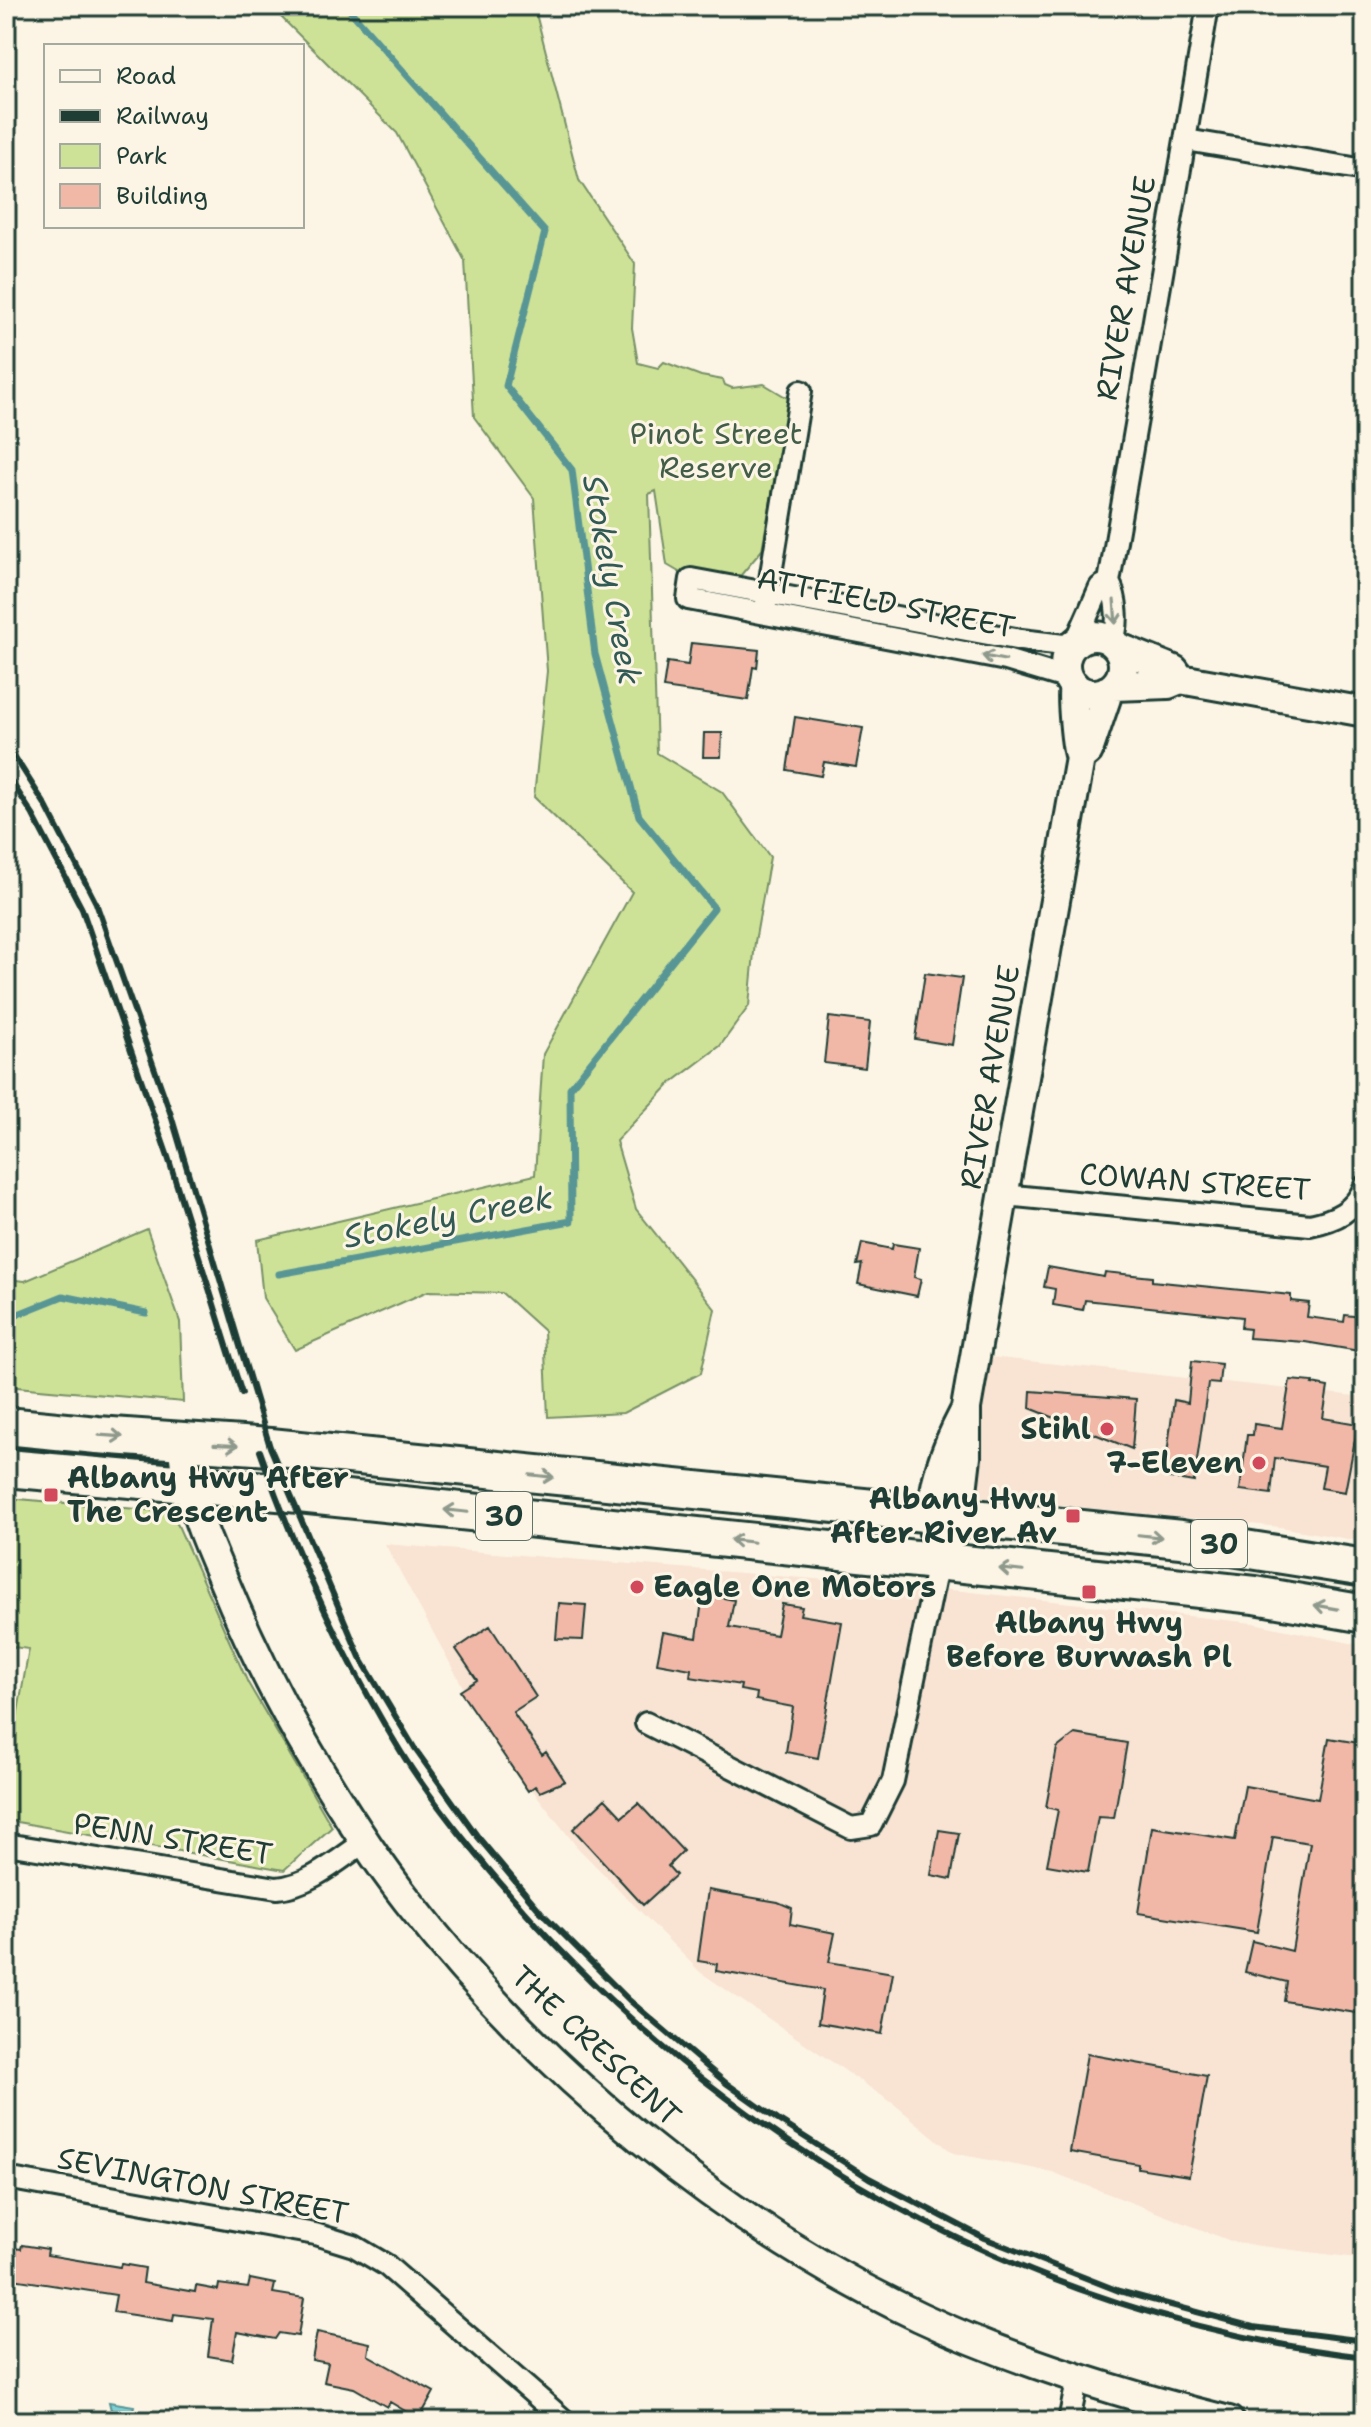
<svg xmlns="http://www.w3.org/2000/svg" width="1371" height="2427" font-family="'Shantell Sans',sans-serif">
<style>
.built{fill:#f9e3d3}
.green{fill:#cee297;stroke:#769066;stroke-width:2}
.water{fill:#7ed0d5;stroke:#589595;stroke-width:2}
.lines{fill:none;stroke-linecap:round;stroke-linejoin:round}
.stream{stroke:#589595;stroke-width:7}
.building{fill:#f1b8a8;stroke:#1f3d34;stroke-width:2}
.street-casing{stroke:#1f3d34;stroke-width:26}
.secondary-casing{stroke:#1f3d34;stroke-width:34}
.highway-casing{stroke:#1f3d34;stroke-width:42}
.street{stroke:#fcf5e5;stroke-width:20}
.secondary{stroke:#fcf5e5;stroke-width:28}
.highway{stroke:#fcf5e5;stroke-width:36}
.rail{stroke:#1f3d34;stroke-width:6}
.oneway{stroke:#8e998c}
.poi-dot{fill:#d1495b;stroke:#fcf5e5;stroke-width:3}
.labels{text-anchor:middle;stroke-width:6;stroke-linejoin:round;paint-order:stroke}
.shield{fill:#fcf5e5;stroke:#617469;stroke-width:2}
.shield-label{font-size:28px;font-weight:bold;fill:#1f3d34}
.street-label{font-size:30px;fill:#1f3d34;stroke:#fcf5e5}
.park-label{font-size:30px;fill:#425e48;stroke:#fcf5e5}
.poi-label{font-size:30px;font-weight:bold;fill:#1f3d34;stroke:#fcf5e5;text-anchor:end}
.water-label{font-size:32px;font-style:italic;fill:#325a54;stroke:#fcf5e5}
</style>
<rect width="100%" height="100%" fill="#fcf5e5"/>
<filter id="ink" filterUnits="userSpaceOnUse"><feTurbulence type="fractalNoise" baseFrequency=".0125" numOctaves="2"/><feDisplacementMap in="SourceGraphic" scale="16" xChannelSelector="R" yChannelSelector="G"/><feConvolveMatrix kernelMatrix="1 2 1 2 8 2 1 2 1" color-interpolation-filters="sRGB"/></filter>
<g filter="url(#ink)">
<path class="built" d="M972 1355 1365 1397V1542L1280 1527 949 1494Z
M385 1544 962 1591 1253 1623 1365 1646V2259L1236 2243 1052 2172 953 2153 894 2104 700 1972 577 1847 488 1733Z"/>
<path class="green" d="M270 6H534L579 180 635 264 632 328 638 363 658 368 664 362 701 376 723 380 725 385 732 388 764 384 789 399 762 550 741 575 691 579 667 565 656 491 649 494 657 753 722 792 770 857 755 942 749 1006 720 1046 670 1084 616 1141 636 1209 715 1309 701 1373 623 1413 548 1417 544 1331 502 1293 428 1291 295 1350 263 1298 257 1240 535 1175 543 1054 632 892 534 797 547 671 534 498 474 417 465 261 397 133Z
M147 1229 180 1322 183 1402 6 1386V1279L25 1281Z
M6 1498 172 1512 248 1683 332 1827 284 1870 6 1820V1780L29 1649 6 1646Z"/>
<path class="water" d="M109 2402 134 2406 131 2418 112 2414Z"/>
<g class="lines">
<path class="stream" d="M279 1274 571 1221 570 1088 714 908 639 816 595 654 572 470 506 386 545 232 346 6
M6 1319 63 1296 146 1313"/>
</g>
<path class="building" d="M691 643 759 650 757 668 753 667 748 700 663 688 667 662 688 665Z
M795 717 863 728 856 767 824 762 821 776 787 770Z
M704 733H722L721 757H703Z
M925 973 962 978 952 1045 915 1039Z
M829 1017 870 1022 865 1068 824 1063Z
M862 1243 892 1249 893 1244 919 1248 914 1277 921 1279 917 1296 858 1284 862 1264 857 1265Z
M1048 1267 1104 1277 1105 1272 1152 1277V1281L1291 1295V1301L1309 1303 1307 1317 1344 1322 1345 1315 1362 1317 1365 1352 1305 1342 1249 1338 1250 1329 1241 1328 1242 1317 1085 1300 1083 1310 1053 1305 1055 1289 1044 1287Z
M1192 1361 1221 1364 1219 1384 1208 1383 1194 1482 1164 1477 1174 1400 1188 1403Z
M1290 1380 1313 1382 1312 1384 1328 1387 1323 1418 1358 1424 1345 1492 1321 1488 1325 1466 1275 1458 1271 1494 1240 1490 1247 1435H1253L1254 1424 1282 1428Z
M1031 1391 1136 1399 1132 1449 1030 1408Z
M703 1594 734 1600 729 1627 776 1635 782 1604 802 1607 800 1615 842 1622 818 1758 786 1752 793 1707 756 1700 757 1693 740 1690 741 1685 690 1677 691 1669 657 1663 663 1632 697 1638Z
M559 1603 586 1605 583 1640 556 1639Z
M490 1626 536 1697 513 1712 542 1755 546 1752 565 1781 540 1792 535 1786 528 1791 460 1691 477 1680 456 1649Z
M1075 1734 1127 1743 1114 1818 1098 1817 1088 1872 1047 1865 1058 1810 1046 1807 1057 1748Z
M1329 1738 1365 1744V1997L1362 2014 1284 2001 1287 1982 1245 1972 1252 1941 1292 1951 1310 1843 1273 1837 1257 1932 1138 1913 1152 1827 1235 1840 1245 1786 1318 1799Z
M605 1799 622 1817 638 1803 683 1851 668 1866 676 1875 643 1905 573 1829Z
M939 1830 959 1833 951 1879 931 1875Z
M708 1890 778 1902 792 1908 790 1924 835 1933 829 1962 893 1973 882 2034 818 2023 823 1990 716 1971 717 1964 698 1961Z
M1087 2054 1207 2076 1189 2176 1138 2168V2164L1070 2152Z
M22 2245 48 2249 47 2255 120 2267 121 2264 145 2268 143 2283 195 2292 196 2286 218 2290 219 2284 248 2288 250 2279 275 2284 273 2293 304 2298 298 2336 279 2333 275 2339 237 2332 232 2360 208 2356 213 2319 174 2314 173 2321 113 2312 116 2295 6 2278V2247L21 2249Z
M317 2332 370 2343 368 2355 434 2392 419 2419 390 2402 387 2407 354 2388 324 2382 328 2363 312 2360Z"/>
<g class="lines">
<defs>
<path id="street" d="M1186 140 1365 170
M766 604 801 391
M1080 639V632L1100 587 1109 582
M1112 642C1120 626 1117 597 1109 582L1208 6
M1069 679 1006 660 688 599 691 579 1021 640 1072 646
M1005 1195 1310 1225C1335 1220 1355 1211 1365 1186
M646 1723 851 1828 871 1825 893 1781 938 1562
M6 1844 277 1888C311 1885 339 1859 366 1841
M6 2178 315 2234 354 2246 386 2265 565 2421
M1069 2421 1078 2377"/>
<path id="secondary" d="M1065 665a29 29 0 1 1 58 0a29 29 0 1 1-58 0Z
M1117 647 1174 670 1180 679
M1114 686 1168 684 1180 679 1365 712
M1082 756 1088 751 1106 698V691
M182 1441C184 1456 185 1472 189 1486 196 1516 208 1544 220 1572 243 1628 269 1683 299 1735 332 1792 367 1849 407 1900 540 2072 724 2224 920 2317 1018 2363 1125 2395 1229 2421
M934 1533C928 1493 945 1449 964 1413
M938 1562 959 1517 966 1457V1408L1080 758C1076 749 1071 694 1074 685"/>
<path id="highway" d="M6 1426 97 1435 270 1447 1181 1539 1365 1568
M6 1468 289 1493 1154 1584 1255 1595 1365 1614"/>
</defs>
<use href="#street" class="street-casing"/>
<use href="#secondary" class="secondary-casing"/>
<use href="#highway" class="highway-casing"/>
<use href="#street" class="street"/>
<use href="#secondary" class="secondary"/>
<use href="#highway" class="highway"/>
<path class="rail" d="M6 743 46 806 96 903 171 1115 270 1447 360 1657 415 1749 478 1837 541 1912 629 2000 726 2083 778 2120 869 2178 984 2238 1119 2291 1253 2327 1365 2341
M6 773 33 815 82 909 168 1157 242 1394
M260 1451C296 1555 343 1658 401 1752 430 1799 466 1843 502 1885 718 2142 1030 2318 1365 2357"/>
</g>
<defs><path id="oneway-shaft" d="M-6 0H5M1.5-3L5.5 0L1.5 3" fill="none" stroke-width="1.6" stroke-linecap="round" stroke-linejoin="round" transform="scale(2)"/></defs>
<g class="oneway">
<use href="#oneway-shaft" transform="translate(1115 612) rotate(86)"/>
<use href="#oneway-shaft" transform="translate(994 658) rotate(-169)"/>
<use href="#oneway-shaft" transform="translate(111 1436) rotate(4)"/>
<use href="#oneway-shaft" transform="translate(226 1445) rotate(3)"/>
<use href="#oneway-shaft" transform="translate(542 1476) rotate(6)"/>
<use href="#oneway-shaft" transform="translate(456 1511) rotate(-174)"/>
<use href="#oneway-shaft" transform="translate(1150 1536) rotate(6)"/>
<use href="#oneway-shaft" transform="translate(742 1541) rotate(-174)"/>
<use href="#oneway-shaft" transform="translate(1011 1570) rotate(-174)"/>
<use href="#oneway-shaft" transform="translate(1326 1607) rotate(-170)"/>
</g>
</g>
<g class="poi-dot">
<circle cx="1107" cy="1429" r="8"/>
<circle cx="1259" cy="1463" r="8"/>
<rect x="43" y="1487" width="16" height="16" rx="4"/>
<rect x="1065" y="1508" width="16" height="16" rx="4"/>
<circle cx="637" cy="1587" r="8"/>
<rect x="1081" y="1584" width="16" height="16" rx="4"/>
</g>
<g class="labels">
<g class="shield">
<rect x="476" y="1492" width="56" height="48" rx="6"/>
<rect x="1191" y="1520" width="56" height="48" rx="6"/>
</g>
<g class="shield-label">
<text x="504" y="1526">30</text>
<text x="1219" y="1554">30</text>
</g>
<g class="street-label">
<text transform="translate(1126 288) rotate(-80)" y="10">RIVER AVENUE</text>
<text transform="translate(886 603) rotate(11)" y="10">ATTFIELD STREET</text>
<text transform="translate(990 1077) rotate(-80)" y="10">RIVER AVENUE</text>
<text transform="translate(1195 1182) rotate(4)" y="10">COWAN STREET</text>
<text transform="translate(173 1839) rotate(9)" y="10">PENN STREET</text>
<text transform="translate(596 2046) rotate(43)" y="10">THE CRESCENT</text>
<text transform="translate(203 2186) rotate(11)" y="10">SEVINGTON STREET</text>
</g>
<g class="park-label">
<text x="716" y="444">Pinot Street<tspan x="716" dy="34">Reserve</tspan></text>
</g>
<g class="poi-label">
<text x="1091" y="1439">Stihl</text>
<text x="1243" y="1473">7-Eleven</text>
<text x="67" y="1488" text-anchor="start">Albany Hwy After<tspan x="67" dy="34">The Crescent</tspan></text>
<text x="1057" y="1509">Albany Hwy<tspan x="1057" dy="34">After River Av</tspan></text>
<text x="653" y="1597" text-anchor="start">Eagle One Motors</text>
<text x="1089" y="1633" text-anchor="middle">Albany Hwy<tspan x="1089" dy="34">Before Burwash Pl</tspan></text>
</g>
<g class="water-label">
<text transform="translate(612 580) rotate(80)" y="11">Stokely Creek</text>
<text transform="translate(448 1217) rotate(-11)" y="11">Stokely Creek</text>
</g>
</g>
<rect width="1371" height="2427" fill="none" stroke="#fcf5e5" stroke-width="32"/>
<rect x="16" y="16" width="1339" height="2395" fill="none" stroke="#1f3d34" stroke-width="3" filter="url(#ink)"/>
<rect x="44" y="44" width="260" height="184" fill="#fcf5e5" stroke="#a4ab9e" stroke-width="2"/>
<rect x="60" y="70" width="40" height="12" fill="#fcf5e5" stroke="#a4ab9e" stroke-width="2"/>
<text x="116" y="84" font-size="24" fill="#1f3d34">Road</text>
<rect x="60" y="110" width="40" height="12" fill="#1f3d34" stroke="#a4ab9e" stroke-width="2"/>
<text x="116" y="124" font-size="24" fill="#1f3d34">Railway</text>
<rect x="60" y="144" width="40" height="24" fill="#cee297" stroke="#a4ab9e" stroke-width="2"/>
<text x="116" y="164" font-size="24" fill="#1f3d34">Park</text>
<rect x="60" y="184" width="40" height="24" fill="#f1b8a8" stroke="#a4ab9e" stroke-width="2"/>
<text x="116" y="204" font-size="24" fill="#1f3d34">Building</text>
</svg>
